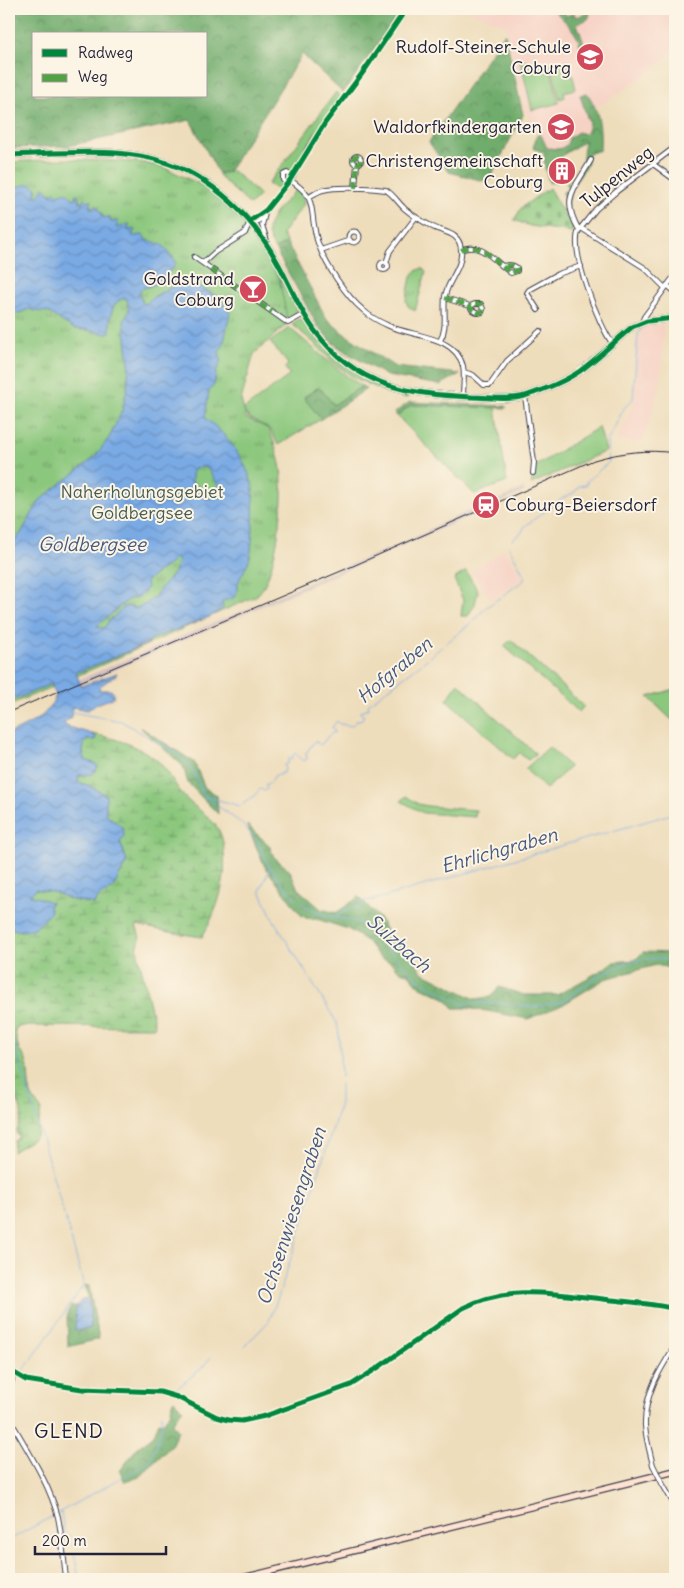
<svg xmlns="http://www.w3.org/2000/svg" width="684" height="1588" font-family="Delius,sans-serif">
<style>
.built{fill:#f6d2c4}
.industrial{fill:#d1bfbe}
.grass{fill:#8bc77d;stroke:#56745c}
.forest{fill:url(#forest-crowns);stroke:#496754;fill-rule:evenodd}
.wetland{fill:url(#wetland-marsh);stroke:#56745c}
.cemetery{fill:url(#cemetery-stones);stroke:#56745c}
.park{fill:url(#park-tufts);stroke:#56745c}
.water{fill:url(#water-waves);stroke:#4e6690;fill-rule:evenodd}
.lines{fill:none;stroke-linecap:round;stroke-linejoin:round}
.stream{stroke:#7aaae4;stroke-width:1}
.street-casing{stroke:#413e4e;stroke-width:6}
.secondary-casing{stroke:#413e4e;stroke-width:8}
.street{stroke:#fff;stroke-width:4}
.secondary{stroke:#fee3d2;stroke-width:5.5}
.rail{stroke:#22223b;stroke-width:1}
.street-bridge-casing{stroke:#413e4e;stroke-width:6;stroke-linecap:butt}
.street-bridge{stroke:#fff;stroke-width:4}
.quiet{stroke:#50a245;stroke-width:4;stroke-dasharray:8 4;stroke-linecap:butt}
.cycleway-casing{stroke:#fcf5e5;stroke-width:8}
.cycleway{stroke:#00873e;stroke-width:5}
.labels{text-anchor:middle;stroke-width:4;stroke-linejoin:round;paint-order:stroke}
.poi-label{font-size:18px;fill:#22223b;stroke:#fcf5e5;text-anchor:end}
.street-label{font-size:18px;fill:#22223b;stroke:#fcf5e5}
.park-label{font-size:18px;fill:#475c52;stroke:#fcf5e5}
.water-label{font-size:19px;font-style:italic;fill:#45587f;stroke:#fcf5e5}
.quarter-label{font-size:20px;letter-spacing:1px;fill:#22223b;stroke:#fcf5e5}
</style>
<defs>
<pattern id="forest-crowns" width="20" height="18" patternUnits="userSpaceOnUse" patternTransform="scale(1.25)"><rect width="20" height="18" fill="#70ac6c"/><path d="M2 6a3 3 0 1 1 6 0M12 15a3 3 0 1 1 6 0" fill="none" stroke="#5c8c5a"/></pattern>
<pattern id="wetland-marsh" width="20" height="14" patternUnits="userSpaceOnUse" patternTransform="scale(1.25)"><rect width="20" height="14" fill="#8bc77d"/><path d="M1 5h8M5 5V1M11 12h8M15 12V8" fill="none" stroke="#71a168"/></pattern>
<pattern id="cemetery-stones" width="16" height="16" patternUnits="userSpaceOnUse" patternTransform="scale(1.25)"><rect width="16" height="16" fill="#8bc77d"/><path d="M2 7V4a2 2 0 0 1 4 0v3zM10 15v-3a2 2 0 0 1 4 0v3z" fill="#71a168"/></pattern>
<pattern id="park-tufts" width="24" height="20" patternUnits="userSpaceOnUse" patternTransform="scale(1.25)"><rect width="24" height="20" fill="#8bc77d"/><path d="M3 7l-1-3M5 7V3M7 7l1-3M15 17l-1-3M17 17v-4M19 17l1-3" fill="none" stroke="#71a168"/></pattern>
<pattern id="water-waves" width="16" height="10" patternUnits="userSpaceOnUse" patternTransform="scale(1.25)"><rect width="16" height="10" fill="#7aaae4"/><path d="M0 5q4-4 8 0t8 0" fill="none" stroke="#648aba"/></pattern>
</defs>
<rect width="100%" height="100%" fill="#fcf5e5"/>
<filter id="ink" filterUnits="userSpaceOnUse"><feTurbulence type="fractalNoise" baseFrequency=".02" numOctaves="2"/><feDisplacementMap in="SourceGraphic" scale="10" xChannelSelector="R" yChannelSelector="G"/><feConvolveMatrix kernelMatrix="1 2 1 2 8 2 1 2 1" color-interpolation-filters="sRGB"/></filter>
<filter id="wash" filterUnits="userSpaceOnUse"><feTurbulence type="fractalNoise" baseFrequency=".0096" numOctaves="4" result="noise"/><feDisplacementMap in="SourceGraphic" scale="20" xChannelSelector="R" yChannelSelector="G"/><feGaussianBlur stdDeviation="1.12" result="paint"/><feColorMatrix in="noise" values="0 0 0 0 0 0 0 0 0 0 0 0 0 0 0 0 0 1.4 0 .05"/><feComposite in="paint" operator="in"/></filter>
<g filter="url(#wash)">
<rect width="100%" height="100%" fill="#edb"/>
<path class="built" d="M464 9H675V50L658 65 621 92 586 114 589 123 588 131 549 157 526 112 505 25Z
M664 323 660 386 642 443 616 441 635 399 638 342 642 327Z
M504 549 524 578 491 600 472 571Z"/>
<path class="industrial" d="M524 488V492L429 534 80 685 78 680 228 617 427 532V530L486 503V502L495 497 499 500Z"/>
<path class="grass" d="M520 59 539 64 549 62 559 103 532 110Z
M569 61 576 89 564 92 565 97 560 99 551 65Z
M336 92 340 97 314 135 293 172 285 171C280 176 280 178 282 185L278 190 268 184Z
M233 171 260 195 250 205 221 178 219 174Z
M296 190 303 194 304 204 282 234 287 243 275 249C272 244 269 239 268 234 266 219 286 200 296 190Z
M253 233 270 259 297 309 296 315 287 321Z
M298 319 303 320C307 325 310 330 314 336 340 367 366 383 405 394L408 395 407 398 390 394 355 378 336 365 314 343 292 324Z
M289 328C314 347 335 370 362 386L334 405 319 387 304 397 321 419 278 445 271 430 248 417 243 410 290 375 285 368 288 364 270 342Z
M411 405 496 408 507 482 474 494 397 416Z
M599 427 606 451 531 484 536 466Z
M466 571 478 591 475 604 468 616H461L463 600 454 579Z
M511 640 584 706 579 712 504 646Z
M458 683 536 754 528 760 519 753 513 759 447 700Z
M675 689V723L648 697Z
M549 747 570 767 546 789 525 769Z
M406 796 418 804 428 806 476 810 475 817 423 813 401 801Z"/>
<path class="forest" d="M9 9H402L343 93 302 54 228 172 219 174 190 120 68 146 9 148ZM34 34H206V96H34Z
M553 9H563L566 16 574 13 576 17 586 14 587 11 590 14 588 19 577 24 587 52 582 53 580 50C582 35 563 20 553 9Z
M505 33 523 115 488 182 449 172 429 142Z
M587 93C600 112 601 128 600 150L591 153 587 156 588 163 572 188 567 208 564 201 563 192 567 190 568 186 566 184 571 182C573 177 576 175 579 171 584 164 583 150 584 141L563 155 554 169V174L557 177 556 182 549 183 545 168 544 153 533 148 537 135H541L547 148 560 149 567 145 569 138 578 132 584 134 587 131 589 123 580 95Z
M287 243 326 318 343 333 395 367 460 374 440 385 387 376 349 354 333 343 319 328 275 249Z
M362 386 366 389 321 419 304 398 319 387 334 405Z
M410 402 506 406V408L411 405 397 416 394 413Z
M140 727 194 762 205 788 217 795 218 814 188 783 183 766Z
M247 825 270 846 273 856 290 871 298 889 321 909 336 913 359 897 380 919 390 938 404 944 422 972 475 999 491 997 499 987 524 995H557L600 971 614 962 635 960 643 952 675 953V969L656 965 605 979 562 1005 528 1019 487 1011 466 1008H454L445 998 419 986 408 973 401 972 390 962 379 957 368 942 348 929 320 920 306 918 301 915 265 867Z
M85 1285 89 1286 99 1339 68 1347 67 1314 71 1306H76L75 1330 91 1328 89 1301Z
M174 1400 183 1409 177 1415 172 1424 178 1430 171 1446 139 1477 125 1482 120 1471 137 1448 153 1436 159 1422 163 1423 171 1412 172 1402Z"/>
<path class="wetland" d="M92 734C115 738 141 746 159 762 168 771 174 783 181 793 191 806 208 814 217 827 222 835 224 844 224 853 227 883 217 911 202 937L169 932 136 925 140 938 137 949 155 1027 23 1026 17 1027 15 1031 19 1051C33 1061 25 1081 32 1096 34 1100 38 1105 41 1109L37 1135 33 1139 13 1152 14 1141 19 1137 16 1133C21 1120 24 1115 18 1102L9 1099V917L10 924 29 895 36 889 57 893 69 899 94 904 99 897 113 888 127 861 120 841 122 828 106 815 90 786 78 782 79 775 93 773 96 764 85 760 83 753V743L88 739 95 740 96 737Z"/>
<path class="cemetery" d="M549 188 565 216 574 225 572 232 530 226 514 220 522 207Z"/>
<path class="park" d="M63 159 138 162 163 167 206 187 248 223 279 278 288 323 254 354 241 400 246 418 269 429C275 446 282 464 282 482 284 505 275 582 256 596L52 687 9 705V162Z
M422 268 426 272 415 311 408 306 406 301 411 277 416 271Z"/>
<path class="water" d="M13 184H15L17 187C27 185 28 181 37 188L35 195 37 197 41 193 43 188 45 187 49 193 52 194 55 191 56 194C65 195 66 188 73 199L76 198 75 194 78 195 80 203H82L84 198 87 201 92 200 90 208 97 206 104 218 109 216 111 222H114L118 220 119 222 116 226 117 228 128 224 130 225 128 227V230L134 229 135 230 132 235 133 236 143 235 146 240C154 242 166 244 168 253L172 256 176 264 167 274 169 277 167 280 141 289 139 294 143 303 146 304 153 297 191 277 194 278 198 286C206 291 217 294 223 302 225 306 227 309 230 313L223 346 219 351 221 360 216 373 214 385 209 391 205 418C226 433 244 457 252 483 255 494 253 544 250 556 248 566 241 574 238 584 236 589 238 595 233 598 230 600 225 600 222 601L223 608 210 617 151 639 148 643 76 673 81 686 117 673 116 675 100 686 99 690H111L114 694 113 698 96 704 88 710 72 707V717L64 723 66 726 92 734 96 737 95 740 88 739 84 743 83 753 85 760 96 764 98 767 93 774 79 775 78 782 90 786 106 795V814L123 828 124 836 120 842 127 861 113 888 99 897 94 904 69 899 57 893 36 889 30 895 51 902 49 908 51 911C40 925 32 935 13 929L10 924 9 917V734C31 722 46 720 56 695L51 684 9 702V549L21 533 40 500 94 458 109 438 122 411 127 389 129 364 124 321 129 311 127 299 125 298C110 301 110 319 110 332L106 334 94 331 74 329 48 312 35 311 29 309 17 314 12 312 9 302V186ZM203 467 207 468 225 495 206 499 198 487 192 481V474L195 468ZM176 558 178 561C175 578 161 584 154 598L151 599 146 604 136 608 128 606 123 608 109 621 104 628 97 627 98 625 129 599 139 597 145 591 147 587 146 582C155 573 168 567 176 558Z
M83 1299 89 1301 91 1328 75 1331 76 1306Z"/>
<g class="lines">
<path class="stream" d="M512 540 522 532 525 526 563 498 575 492 579 486 586 485 587 481 609 462 607 442 624 408 633 399 638 334 643 326
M71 712 121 721 179 755 194 773 204 796 241 823 254 837 270 867 292 895 297 899
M204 796 240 806 253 797 260 789 265 791 267 789 265 785 271 782 275 775H279L285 771 284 765 288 763 289 758 291 760 293 759 292 756 295 753 303 761 307 759 306 753 315 741 321 745 329 735 335 732 332 727 337 721 340 724 352 726 356 721 362 719 364 716 361 714V711L369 708 368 704 421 664 478 617 484 609 523 581 525 577 509 547
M270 868 260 891 273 919 337 1023 339 1034 341 1077
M302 903 320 914 360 923 418 979 463 1004 502 1003 533 1007 561 1002 600 975 632 961 658 958 675 963
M334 917 352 908 361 906 364 901 377 899 675 813
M9 1024 70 1235
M245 1346 269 1321 279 1295 333 1128 340 1103V1084
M32 1359 83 1286V1282L71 1239
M23 1370 30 1362
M174 1391 202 1368 211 1357
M61 1512 64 1531 70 1537
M58 1513 148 1463 157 1445 162 1424 161 1414
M9 1540 53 1516
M73 1544 74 1547
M74 1553 79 1579"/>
</g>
</g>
<g filter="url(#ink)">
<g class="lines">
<defs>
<path id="street" d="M353 160a4 4 0 1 1 8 0a4 4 0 1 1-8 0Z
M591 160C575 189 560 197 579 230 569 251 599 325 612 343
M653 164 675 180
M290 180C296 184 303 189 307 195 313 204 312 215 314 225 315 231 316 238 318 243 325 264 346 296 363 310 370 317 380 322 389 326 413 337 455 335 463 366 465 375 463 387 463 397
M287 184 283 180V175L287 173 293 177
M355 188 357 164
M309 197C313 195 318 191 323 190 337 186 372 188 386 190 394 195 398 203 405 209 413 216 422 221 431 226 442 233 460 231 461 250 463 267 448 280 445 296 443 312 448 327 440 341
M266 210 262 225 267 241
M253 225 263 217
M581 228 645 268 665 288
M579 230 596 209 617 191 675 147
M348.5 237a5.5 5.5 0 1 1 11 0a5.5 5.5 0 1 1-11 0Z
M321 250 350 240
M461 250C481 240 497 264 511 273L517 271V268C513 264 508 265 503 266
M194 257 288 323 304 314
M380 266a4 4 0 1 1 8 0a4 4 0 1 1-8 0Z
M203 263 215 252 245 233 250 221 266 210 279 194 293 177 308 148 325 123 364 71 406 9
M386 263 390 251 416 217
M667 285 675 292
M445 298 470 306 472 310 478 313 482 312 483 309 481 304H475L470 306
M538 310 527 293 529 290 558 274 581 266
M642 322 644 317 675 275
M464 372 473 375 484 385H490L507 361 540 331
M525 396 534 462 533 473
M9 1370 26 1380 82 1389 160 1392 177 1397 217 1417 228 1420 242 1421 265 1416 351 1385 376 1369 463 1308C509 1284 554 1294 603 1299 627 1302 652 1303 675 1309
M14 1374C9 1383 8 1413 12 1423 29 1453 49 1483 58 1517 62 1537 64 1559 66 1579
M653 1465C650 1453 646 1439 645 1426 644 1395 659 1371 675 1346
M662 1483 675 1506"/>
<path id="secondary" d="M9 155C70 153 139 143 194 175 231 196 259 228 279 265 291 287 300 311 315 331 357 387 407 394 472 397 489 397 508 401 525 396 543 390 564 382 580 371 598 358 615 341 632 327L647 321 675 318
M239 1579 675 1471"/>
</defs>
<use href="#street" class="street-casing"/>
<use href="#secondary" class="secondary-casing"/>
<use href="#street" class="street"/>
<use href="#secondary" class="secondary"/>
<path class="rail" d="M9 712 353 566 594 460C622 452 647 449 675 453"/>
<defs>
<path id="street-bridge" d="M653 1465 662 1483"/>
</defs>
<use href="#street-bridge" class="street-bridge-casing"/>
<use href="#street-bridge" class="street-bridge"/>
<path class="quiet" d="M353 160a4 4 0 1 1 8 0a4 4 0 1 1-8 0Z
M355 188 357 164
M461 250C481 240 497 264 511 273L517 271V268C513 264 508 265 503 266
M211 269 272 312
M445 298 470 306 472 310 478 313 482 312 483 309 481 304H475L470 306"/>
<defs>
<path id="cycleway" d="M9 155C70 153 139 143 194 175 231 196 259 228 279 265 291 287 300 311 315 331 357 387 407 394 472 397 489 397 508 401 525 396 543 390 564 382 580 371 598 358 615 341 632 327L647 321 675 318
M250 221 266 210 290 180 325 123 364 71 406 9
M9 1370 26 1380 82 1389 160 1392 177 1397 217 1417 228 1420 242 1421 265 1416 351 1385 376 1369 463 1308C509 1284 554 1294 603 1299 627 1302 652 1303 675 1309"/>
</defs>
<use href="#cycleway" class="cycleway-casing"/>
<use href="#cycleway" class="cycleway"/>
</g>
</g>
<defs>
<symbol id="school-disc" viewBox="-11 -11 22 22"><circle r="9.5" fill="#d1495b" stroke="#fcf5e5"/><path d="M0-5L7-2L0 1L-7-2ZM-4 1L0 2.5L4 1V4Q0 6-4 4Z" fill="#fff"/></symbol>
<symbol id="building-disc" viewBox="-11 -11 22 22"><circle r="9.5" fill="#d1495b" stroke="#fcf5e5"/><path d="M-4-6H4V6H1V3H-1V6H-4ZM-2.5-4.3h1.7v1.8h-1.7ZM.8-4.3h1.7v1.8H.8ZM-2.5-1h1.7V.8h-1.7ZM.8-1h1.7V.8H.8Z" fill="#fff"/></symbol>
<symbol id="bar-disc" viewBox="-11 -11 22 22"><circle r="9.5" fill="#d1495b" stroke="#fcf5e5"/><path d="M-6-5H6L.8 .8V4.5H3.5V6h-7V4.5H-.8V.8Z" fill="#fff"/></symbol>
<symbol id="station-disc" viewBox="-11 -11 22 22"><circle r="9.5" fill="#d1495b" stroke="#fcf5e5"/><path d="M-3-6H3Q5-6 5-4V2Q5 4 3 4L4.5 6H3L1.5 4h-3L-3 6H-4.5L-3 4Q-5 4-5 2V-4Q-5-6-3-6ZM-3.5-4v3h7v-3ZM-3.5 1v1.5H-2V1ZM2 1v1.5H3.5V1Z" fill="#fff"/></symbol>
</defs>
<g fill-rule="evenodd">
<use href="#school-disc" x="574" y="41" width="32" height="32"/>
<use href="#school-disc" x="545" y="111" width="32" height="32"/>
<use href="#building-disc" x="546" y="155" width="32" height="32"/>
<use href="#bar-disc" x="237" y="273" width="32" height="32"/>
<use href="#station-disc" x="470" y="489" width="32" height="32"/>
</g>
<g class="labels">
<g class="poi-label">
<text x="571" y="53">Rudolf-Steiner-Schule<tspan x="571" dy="21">Coburg</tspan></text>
<text x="542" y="133">Waldorfkindergarten</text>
<text x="543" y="167">Christengemeinschaft<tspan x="543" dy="21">Coburg</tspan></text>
<text x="234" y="285">Goldstrand<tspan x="234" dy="21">Coburg</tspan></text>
<text x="505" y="511" text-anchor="start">Coburg-Beiersdorf</text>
</g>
<g class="street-label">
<text transform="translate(617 177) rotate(-39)" y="6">Tulpenweg</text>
</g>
<g class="park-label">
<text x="142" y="498">Naherholungsgebiet<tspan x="142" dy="21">Goldbergsee</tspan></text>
</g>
<g class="water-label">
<text x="92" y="551">Goldbergsee</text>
<text transform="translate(394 670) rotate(-40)" y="7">Hofgraben</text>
<text transform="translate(499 850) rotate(-16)" y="7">Ehrlichgraben</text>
<text transform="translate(399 943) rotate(41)" y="7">Sulzbach</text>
<text transform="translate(291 1216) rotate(-72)" y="7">Ochsenwiesengraben</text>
</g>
<g class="quarter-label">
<text x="69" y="1438">GLEND</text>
</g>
</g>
<rect width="684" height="1588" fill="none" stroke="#fcf5e5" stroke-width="30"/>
<rect x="32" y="32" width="175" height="65" fill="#fcf5e5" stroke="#a5a1a1"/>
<rect x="42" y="49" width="25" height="8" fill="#00873e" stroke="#a5a1a1"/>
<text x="78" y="58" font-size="15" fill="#22223b">Radweg</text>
<rect x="42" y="74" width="25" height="8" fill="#50a245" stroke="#a5a1a1"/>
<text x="78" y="82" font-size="15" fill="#22223b">Weg</text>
<path d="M35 1546v8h131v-8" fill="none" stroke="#22223b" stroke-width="2.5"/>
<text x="42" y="1546" font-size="15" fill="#22223b" stroke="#fcf5e5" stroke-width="4" paint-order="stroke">200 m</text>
</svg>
